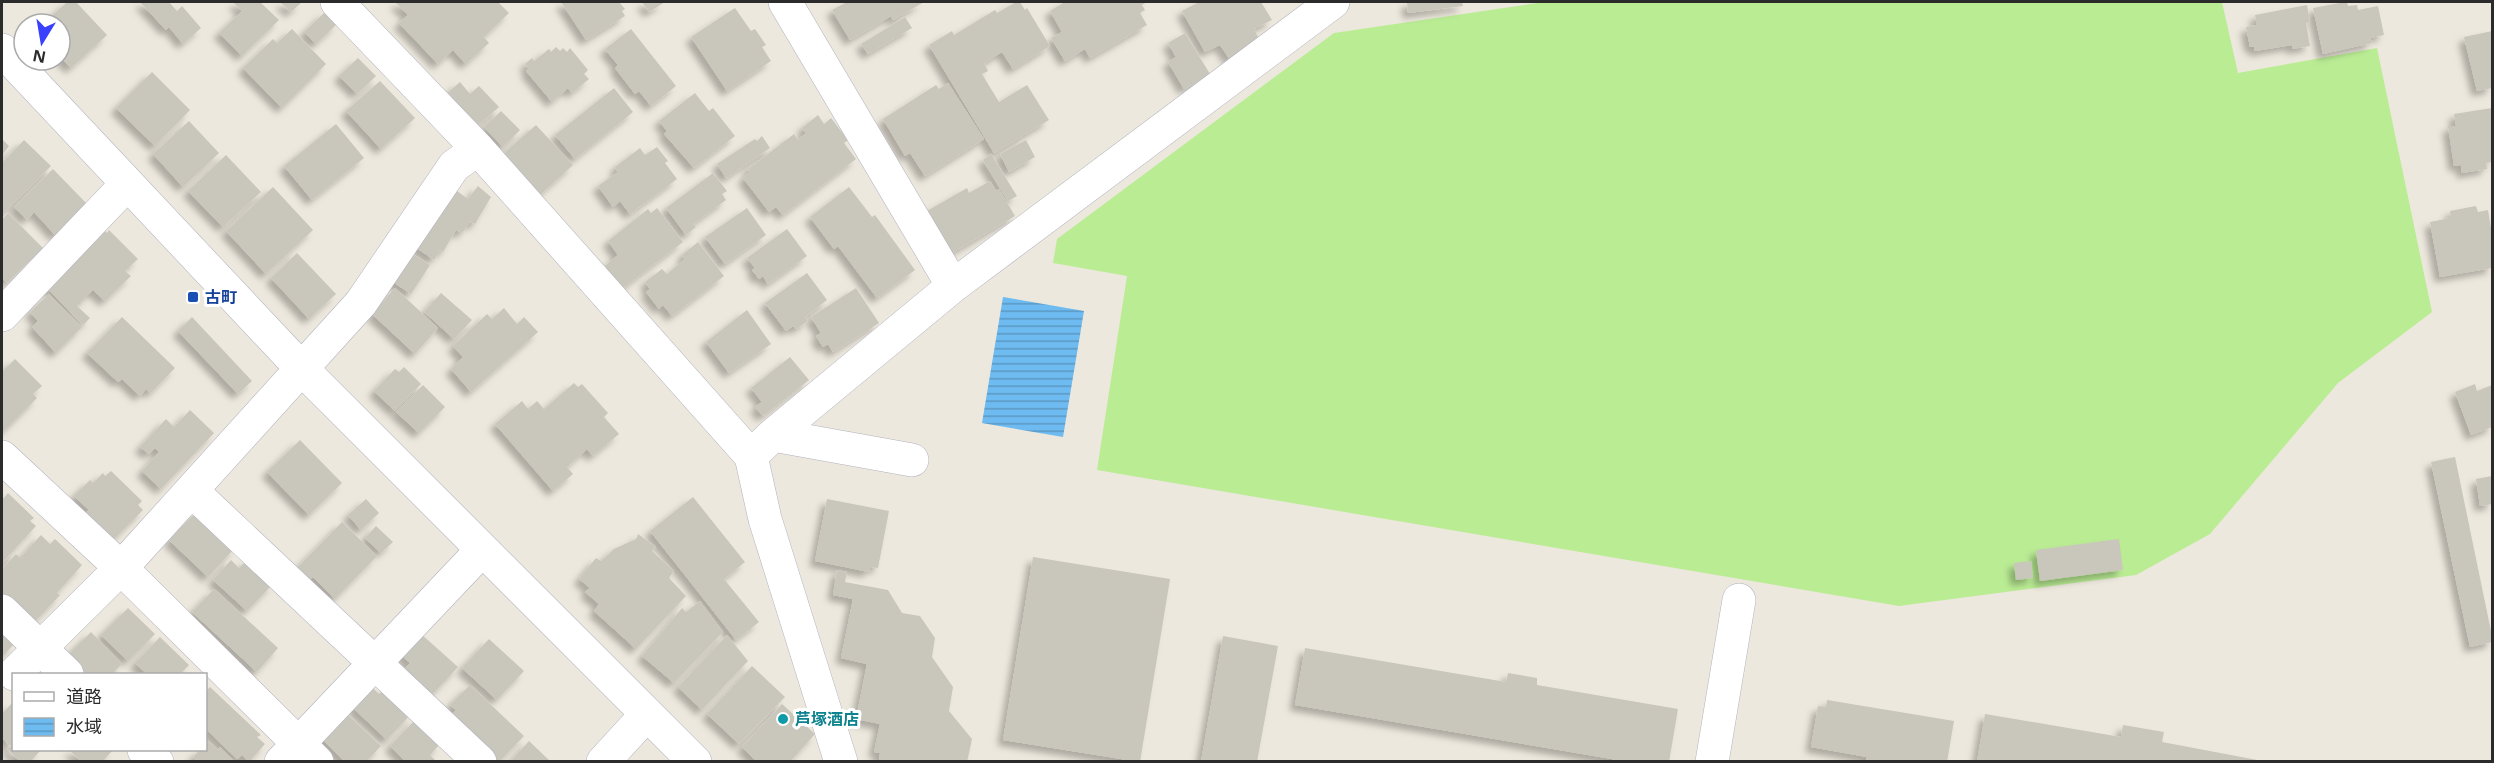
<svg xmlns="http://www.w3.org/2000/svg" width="2494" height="763" font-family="'Open Sans','Noto Sans JP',sans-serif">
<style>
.pitch{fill:#baec94}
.water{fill:url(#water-rules)}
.building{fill:#c9c6bb;filter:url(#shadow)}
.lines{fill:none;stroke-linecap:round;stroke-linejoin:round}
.minor-casing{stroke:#b1b1bf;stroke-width:34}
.minor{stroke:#fff;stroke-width:33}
.transit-dot{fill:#1a4fb4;stroke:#fff;stroke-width:2}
.culture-dot{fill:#0f9aa8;stroke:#fff;stroke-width:2}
.labels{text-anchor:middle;stroke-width:6;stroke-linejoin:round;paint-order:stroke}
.transit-label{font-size:16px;font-weight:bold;fill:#164399;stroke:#fff;text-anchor:start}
.culture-label{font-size:16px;font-weight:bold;fill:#0d838f;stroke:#fff;text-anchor:start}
</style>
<defs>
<pattern id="water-rules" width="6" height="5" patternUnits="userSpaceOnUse" patternTransform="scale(1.5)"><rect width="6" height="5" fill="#6ebbf1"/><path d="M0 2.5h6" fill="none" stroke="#5b98c3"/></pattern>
<filter id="shadow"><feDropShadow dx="-5.5" dy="5.5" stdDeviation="3" flood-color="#0004"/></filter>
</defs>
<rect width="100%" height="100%" fill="#ede8dd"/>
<path class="pitch" d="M1544 2H2222L2238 73 2377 48 2432 312 2338 383 2210 534 2136 575 1899 606 1097 470 1127 276 1053 263 1057 239 1334 33Z"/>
<path class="water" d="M1003 297 1084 311 1063 437 982 423Z"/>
<path class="building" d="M67 2H76L107 35 71 68 60 57V24H43Z
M140 2H169L177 11 182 6 201 28 183 44 169 27 166 30Z
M233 2H260L279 20 242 56 219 33 242 11Z
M280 2H302L291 12Z
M395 2H498L509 13 484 37 489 43 466 64 453 50 438 64 399 23 408 15Z
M561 2H619L625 9 622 11 625 16 586 40Z
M642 2H665L649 12Z
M847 2H924L893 20 891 16 850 40 832 10Z
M1016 2H1020L1025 10 1027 8 1050 46 1013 69 1002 52 984 63 988 71 982 74 999 102 1027 85 1049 120 994 153 929 45 952 31 954 35 995 10 997 13Z
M1062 2H1147L1142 5 1145 10 1140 13 1147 25 1090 58 1085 49 1065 61 1051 38 1062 32 1050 11 1063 3Z
M1199 2H1261L1272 20 1254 29 1259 39 1230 60 1220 45 1205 52 1182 11Z
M1407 2H1462L1463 6 1408 13Z
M2345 2H2347L2348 6 2357 5 2358 10 2378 6 2384 35 2370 38 2372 43 2323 54 2313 8Z
M2307 5 2310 22 2306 23 2310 46 2292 49V45L2255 51 2254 47H2250L2246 27 2257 25 2255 15Z
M735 8 751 31 755 29 766 45 762 47 771 61 727 91 691 37Z
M325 12 337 24 316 44 304 32Z
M905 17 912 28 868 54 861 44Z
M292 29 326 64 282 108 243 68 273 39 277 43Z
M631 29 676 86 651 106 639 91 635 94 615 68 618 65 605 49Z
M2492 31V88L2477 91 2464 37Z
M1185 33 1210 74 1184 89 1168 62 1176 57 1168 43Z
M556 47 560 51 563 48 567 52 570 48 588 70 584 74 589 79 572 93 568 88 552 102 526 71 529 69 525 64 532 58 534 61 549 49 551 52Z
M358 58 376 76 357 94 339 76Z
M152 72 190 110 155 146 116 108Z
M380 81 415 118 381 149 346 111Z
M460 82 470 94 479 86 499 107 476 127 446 94Z
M948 83 984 139 925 176 910 153 905 156 883 119 936 85 939 89Z
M614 88 633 112 575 159 555 135Z
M695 93 709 111 713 108 735 136 694 168 664 134 667 131 659 121Z
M2492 108V162L2486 163 2487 169 2462 173 2461 165 2454 166 2448 126H2456L2454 114Z
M501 111 520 130 503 147 484 127Z
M818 115 824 124 831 118 848 140 844 143 856 159 783 215 776 207 769 212 743 178 750 172 748 169 794 134 798 140 806 133 802 128Z
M189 121 219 153 183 187 153 154Z
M336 124 364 158 312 200 284 166Z
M536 125 573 165 540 195 503 154Z
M762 136 770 148 726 178 717 164 755 139 757 141Z
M2 139 9 146 2 155Z
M24 140 51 166 2 215V163Z
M1026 140 1035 157 1009 172 1000 154Z
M657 147 668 161 665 163 677 179 630 214 620 201 613 207 598 186 618 172 615 167 640 148 645 155Z
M991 154 1017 196 1008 201 983 160Z
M226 155 261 192 223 227 188 191Z
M53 169 88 205 56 236 34 212 27 220 14 207Z
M713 173 727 191 722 194 726 200 693 224 696 227 686 235 666 208Z
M990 181 996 191 999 189 1015 216 952 253 927 211 967 188 969 193Z
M478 186 491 197 475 224 470 222 462 233 456 230 443 252 440 250 434 260 415 247 434 216 438 219 457 191 468 199Z
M273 187 313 230 266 274 226 231Z
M849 187 872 217 875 215 915 270 877 298 838 246 834 249 810 217Z
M2476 206 2478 212 2488 210 2492 234V268L2440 277 2430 222 2451 218 2450 211Z
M657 208 683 242 623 288 605 266 618 255 608 241 648 209 651 213Z
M747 208 766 235 725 264 705 237Z
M8 213 43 248 7 283 2 278V220Z
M787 229 807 256 768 284 763 276 759 279 752 270 755 268 747 258Z
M104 230 107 233 109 230 138 259 125 271 131 276 105 301 93 290 77 306 90 318 83 325 48 289Z
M698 242 724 276 672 316 663 305 659 309 646 292 650 289 645 282 662 269 667 274 685 259 682 255Z
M410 252 430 265 411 294 390 280Z
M297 253 336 294 309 319 271 278Z
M807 273 827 300 805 317 808 321 796 329 793 326 786 331 765 303Z
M395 288 438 328 415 354 372 314Z
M856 288 879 323 833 352 828 344 823 347 816 336 821 333 811 317Z
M441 293 472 320 454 339 424 312Z
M49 294 82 327 56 353 32 327 38 321 30 312Z
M504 308 517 324 524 317 538 332 471 392 451 369 463 357 453 346 487 314 492 319Z
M747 310 771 344 729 373 706 342Z
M122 317 175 368 151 393 146 389 140 396 122 379 118 382 87 353Z
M192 317 252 381 238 394 178 331Z
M790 357 809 380 763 416 755 407 762 402 751 388Z
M15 359 42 386 33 394 37 398 3 432 2 372Z
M404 367 421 384 395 411 374 391 395 369 399 372Z
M574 383 578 387 582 384 608 413 604 417 619 434 593 456 587 449 567 467 573 474 553 491 495 424 522 401 528 409 537 401 544 409Z
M2475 384 2477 391 2492 385V427L2471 435 2455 392Z
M423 385 445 407 419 433 396 412Z
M190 410 214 433 161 489 142 471 159 452 155 448 149 454 140 447 166 419 174 427Z
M300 440 342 483 309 515 267 472Z
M2455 457 2492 636V642L2470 647 2431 462Z
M111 471 142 501 138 505 143 510 112 541 84 514 89 510 74 496 90 480 93 483 103 473 105 476Z
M2492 476V504L2480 506 2476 479Z
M8 493 34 518 30 521 36 526 2 563V513L4 511 2 500Z
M693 497 745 562 724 579 759 622 736 640 650 531Z
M366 499 379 513 361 530 348 515Z
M827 499 889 511 878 568 870 567 869 572 815 561Z
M192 516H202L235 548 208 577 169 540Z
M342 522 377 556 335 599 313 577 309 581 296 569Z
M376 526 393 542 381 553 365 538Z
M638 534 656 547 652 551 674 571 669 578 686 596 636 649 594 611 599 604 585 592 590 588 579 579 596 558 601 561 614 549 636 539Z
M41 535 50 544 55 539 82 565 57 593 60 595 30 627 2 601V569L16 554 20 558Z
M2119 539 2123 570 2040 581 2036 550Z
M1033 557 1170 579 1140 762 1003 740Z
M231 560 239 568 247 560 273 584 247 611 213 580Z
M2031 561 2033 578 2016 580 2014 563Z
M837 570 847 572 845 582 888 590 902 613 920 616 935 638 932 657 953 687 949 711 972 739 967 762H879L880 753 874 752 880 724 856 719 867 664 841 658 853 599 833 595Z
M214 589 278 648 257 672 192 612Z
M700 601 723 632 674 683 642 656 682 608 686 612Z
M128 608 155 634 128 661 101 635Z
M91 632 122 664 112 674H83L66 657Z
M2 633 14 644 2 657Z
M420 633 458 667 433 694 427 689 424 693 401 672 410 663 400 654Z
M727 635 748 661 702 710 678 687Z
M1223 636 1278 646 1257 762H1201Z
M160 637 189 665 180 674H147L135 663Z
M489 639 524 671 497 700 462 668Z
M1305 648 1506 682 1508 673 1537 678V685L1678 709 1669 762H1612V759L1295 705Z
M752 666 785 697 739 744 707 714Z
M470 685 524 736 499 762 450 716 456 710 450 705Z
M210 687 261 735 257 737 265 744 249 762 242 755 237 759 206 729V691Z
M372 687 379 694 384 689 411 714 387 740 352 707Z
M1827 700 1954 721 1947 762H1866L1867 757 1811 747 1818 706 1826 707Z
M12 703 14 705V750H41L30 762H21L7 749 11 746 2 738V714Z
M782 704 815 734 790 762H757L742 747Z
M345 712 381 746 366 762H345L320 737Z
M1985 714 2121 737 2123 725 2164 732 2162 742 2268 762H1977Z
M415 720 440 744 430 755 437 762H406L390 746Z
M208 741 218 750 220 747 235 762H198L193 757 200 750H206V744Z
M529 741 551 762H510Z
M69 750H113L102 762H82Z"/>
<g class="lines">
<defs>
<path id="minor" d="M337 2 478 149 751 456 765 519 841 762
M785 2 953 286
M2 50 301 368 695 762
M2 315 127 184
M773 435 912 460
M751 456 773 435 953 286 1333 2
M2 457 121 568 317 762
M192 491 480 762
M2 611 67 674
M14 674 121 568 361 303 454 166 478 149
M144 750 157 762
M281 762 482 550
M603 762 647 714
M1712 762 1739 600"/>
</defs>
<use href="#minor" class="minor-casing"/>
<use href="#minor" class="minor"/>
</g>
<rect class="transit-dot" x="187" y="291" width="12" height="12" rx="3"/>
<circle class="culture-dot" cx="783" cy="719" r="6"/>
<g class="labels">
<g class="transit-label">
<text x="205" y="303">古町</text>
</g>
<g class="culture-label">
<text x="795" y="725">芦塚酒店</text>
</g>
</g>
<rect width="2494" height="763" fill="none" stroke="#2b2b2b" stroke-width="6"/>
<rect x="12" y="673" width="195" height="78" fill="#ffffff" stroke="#aaaaaa" stroke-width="1.5"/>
<rect x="24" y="692" width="30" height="9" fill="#ffffff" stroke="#aaaaaa" stroke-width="1.5"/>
<text x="66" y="703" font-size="18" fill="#2b2b2b">道路</text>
<rect x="24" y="718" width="30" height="18" fill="url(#water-rules)" stroke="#aaaaaa" stroke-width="1.5"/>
<text x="66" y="733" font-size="18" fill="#2b2b2b">水域</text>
<g transform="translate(42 42) rotate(191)"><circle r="28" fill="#ffffff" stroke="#aaaaaa" stroke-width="1.5"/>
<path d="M0-4.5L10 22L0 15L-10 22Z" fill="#3941fe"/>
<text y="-9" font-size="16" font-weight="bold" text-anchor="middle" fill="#2b2b2b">N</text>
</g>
</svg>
